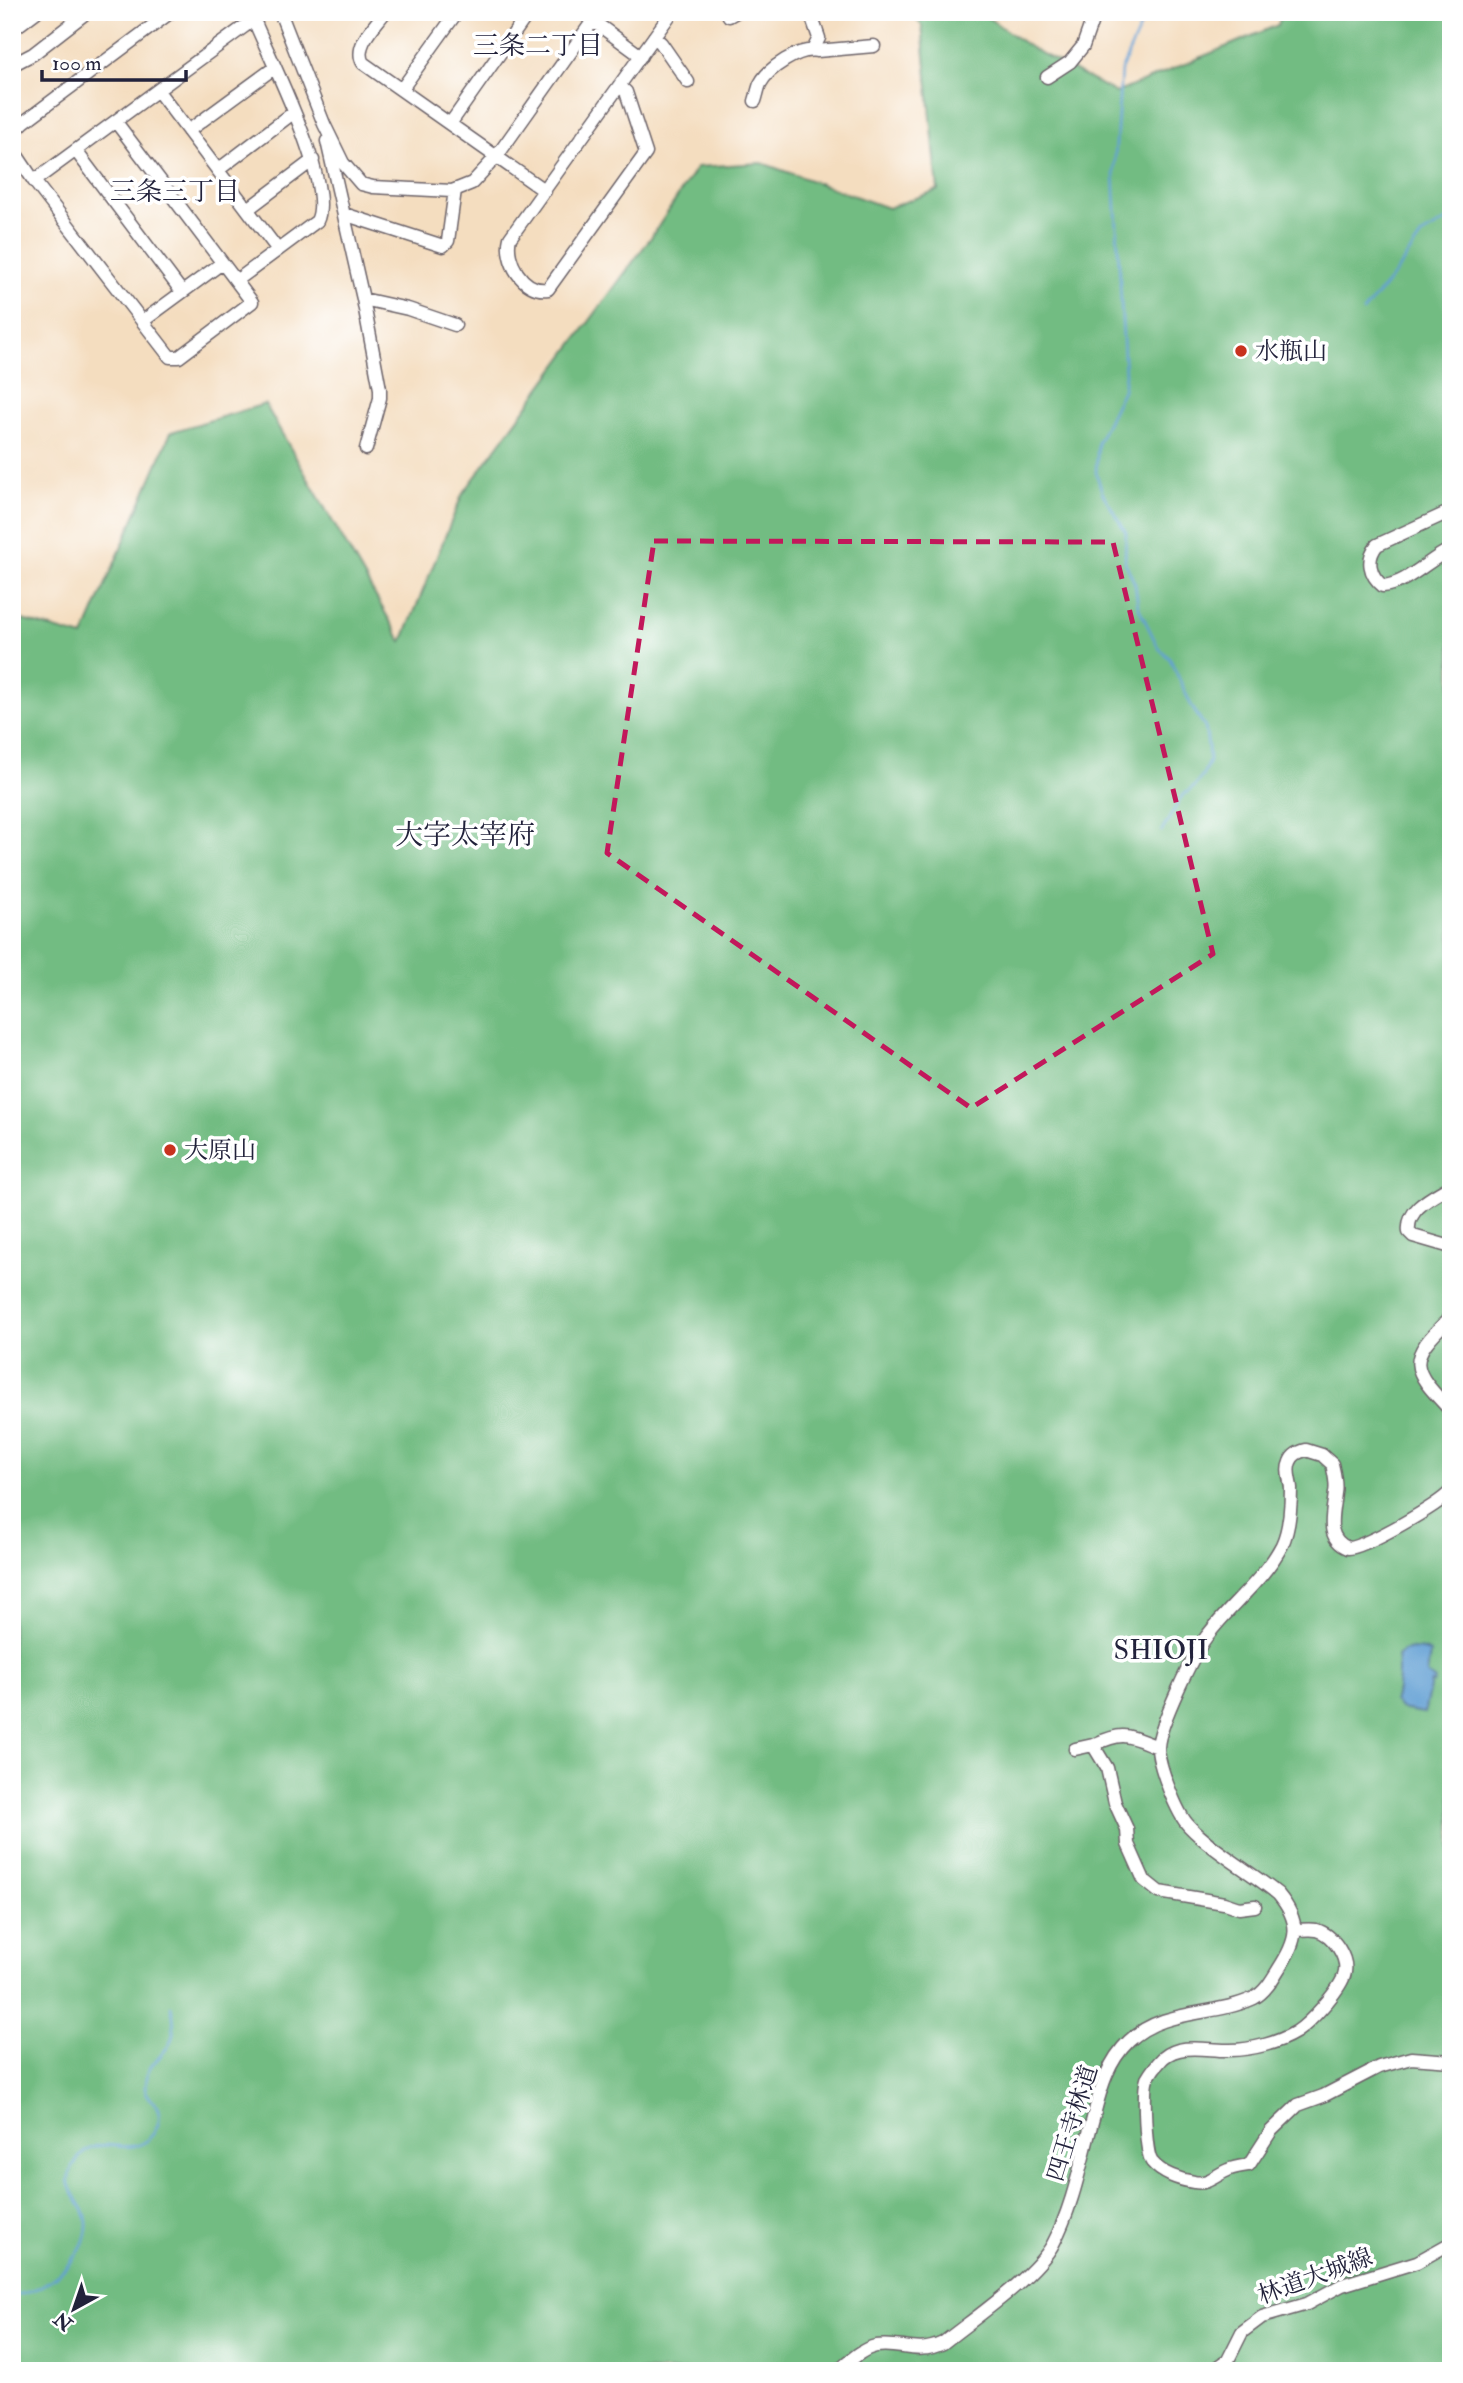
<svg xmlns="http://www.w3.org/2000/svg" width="1463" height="2383" font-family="'IM FELL Double Pica','Noto Serif JP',serif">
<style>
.forest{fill:#72bc82;stroke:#4a6f5e;stroke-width:2}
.water{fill:#63a0d4;stroke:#426188;stroke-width:2}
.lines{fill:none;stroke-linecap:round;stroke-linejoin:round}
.stream{stroke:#63a0d4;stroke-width:2.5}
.minor-casing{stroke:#6c6369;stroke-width:15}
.minor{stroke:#fff;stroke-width:12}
.marked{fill:none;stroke:#c2185b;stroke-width:5;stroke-dasharray:14 9;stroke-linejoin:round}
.poi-dot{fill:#c8321e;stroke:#fff;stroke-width:2.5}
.labels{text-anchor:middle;stroke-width:7;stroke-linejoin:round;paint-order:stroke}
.poi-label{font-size:24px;fill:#22223b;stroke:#fff;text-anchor:start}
.street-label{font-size:24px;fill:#22223b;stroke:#fff}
.neighbourhood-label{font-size:26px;fill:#22223b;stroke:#fff}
.quarter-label{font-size:28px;fill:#22223b;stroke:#fff}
</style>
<rect width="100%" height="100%" fill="#fff"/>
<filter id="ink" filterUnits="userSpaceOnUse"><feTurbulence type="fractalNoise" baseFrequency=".0143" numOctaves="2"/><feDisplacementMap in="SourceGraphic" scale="14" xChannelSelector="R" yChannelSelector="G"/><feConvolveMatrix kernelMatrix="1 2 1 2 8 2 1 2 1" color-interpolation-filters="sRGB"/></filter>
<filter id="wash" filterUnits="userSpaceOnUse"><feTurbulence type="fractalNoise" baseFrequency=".00686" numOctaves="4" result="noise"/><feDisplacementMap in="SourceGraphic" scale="28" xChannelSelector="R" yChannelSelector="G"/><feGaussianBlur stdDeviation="1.57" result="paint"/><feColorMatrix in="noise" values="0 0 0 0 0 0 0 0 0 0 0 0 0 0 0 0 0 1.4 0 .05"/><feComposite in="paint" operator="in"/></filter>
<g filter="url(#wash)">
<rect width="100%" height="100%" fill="#f4ddbf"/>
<path class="forest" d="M911 12H980L1031 48 1116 93 1278 25 1282 12H1451V2371H12V617L83 637 171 432 265 404 402 642 462 495 652 236 697 167 762 163 888 208 938 190 922 26Z"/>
<path class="water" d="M1412 1649 1424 1650 1430 1653 1427 1674 1435 1680 1434 1683H1431L1424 1713 1400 1709 1394 1701C1398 1693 1399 1666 1397 1657L1403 1651Z"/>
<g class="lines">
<path class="stream" d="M1147 12 1121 70 1114 173 1125 374 1123 390 1098 442 1096 472 1102 492 1126 532 1125 562 1135 584 1138 606 1158 647 1170 659 1192 707 1205 727 1208 746 1209 761 1203 775 1194 787 1182 796 1162 831
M1363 312 1394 275 1422 235 1451 218
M12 2296C43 2293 89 2257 87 2223 85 2197 54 2190 77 2160 99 2131 122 2156 145 2142 156 2134 164 2118 156 2105 152 2099 145 2095 145 2087 146 2050 184 2060 171 2006"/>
</g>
</g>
<g filter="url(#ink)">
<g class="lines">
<defs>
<path id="minor" d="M280 12 324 124 343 163 361 184 373 187 452 191 472 183 497 156 599 12
M385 12C375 26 353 46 363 63L545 191
M581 12 641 56
M727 12 729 16 736 12
M810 12 819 38 813 50
M12 30 36 12
M654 37 661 43 688 82
M12 65 33 54 87 12
M1047 77 1070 62 1083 46 1095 12
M620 86 626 92 646 153 548 289C523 293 504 260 510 238L672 12
M401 90 457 12
M158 91 278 250
M755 101C757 95 758 89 760 84 768 68 800 47 817 51L874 46
M450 124 529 12
M188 131 274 68
M12 138 16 130 24 122 171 12
M327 141 363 299 380 389V398L366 449
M12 148 34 181 170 357H179L252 302 116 122
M76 151 182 292
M218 170 293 113
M34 181 264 12
M248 209 313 160
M344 214 443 246 448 241 455 190
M236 281 317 221C335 185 270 59 254 20
M363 299 408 309 455 325
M143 321 222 263
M1451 511 1377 545C1366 559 1369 575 1383 586 1407 584 1428 560 1451 549
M1451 1186C1433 1197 1406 1208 1409 1232L1413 1236 1451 1247
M1451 1317C1405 1360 1410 1368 1451 1411
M1158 1747C1126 1735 1125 1731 1093 1745L1107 1768 1115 1803 1127 1829 1128 1844 1144 1880 1159 1892 1224 1903 1239 1908 1255 1906
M1075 1749 1093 1745
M1295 1930C1301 1930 1310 1929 1316 1930 1333 1934 1350 1959 1344 1976 1338 1992 1310 2023 1296 2032 1278 2043 1251 2050 1230 2050 1208 2051 1182 2042 1163 2058 1158 2063 1151 2072 1147 2079 1143 2090 1145 2153 1152 2162 1162 2174 1180 2180 1194 2182 1208 2185 1217 2174 1228 2170 1234 2167 1242 2166 1249 2165L1271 2131 1298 2105 1323 2096 1379 2067 1411 2058 1451 2061
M838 2371C849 2362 861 2349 876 2346 901 2342 916 2356 943 2343 973 2319 1036 2276 1053 2244 1073 2206 1081 2162 1092 2122 1100 2092 1106 2063 1129 2041 1164 2008 1213 2017 1254 1998 1265 1992 1272 1980 1278 1970 1298 1940 1302 1923 1278 1894 1251 1872 1213 1851 1189 1826 1177 1814 1158 1765 1158 1747 1159 1726 1193 1654 1207 1636 1230 1605 1264 1580 1282 1545 1289 1530 1291 1505 1291 1488 1290 1478 1286 1471 1290 1462 1293 1454 1299 1452 1306 1450L1322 1455 1332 1464C1334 1473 1337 1483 1335 1493 1333 1514 1324 1538 1348 1548 1364 1548 1439 1505 1451 1491
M1213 2371 1228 2360 1242 2332 1262 2317 1307 2304 1342 2285 1417 2262 1451 2243"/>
</defs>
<use href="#minor" class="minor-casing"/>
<use href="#minor" class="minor"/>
</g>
</g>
<path class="marked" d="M654 541 1113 542 1213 954 971 1108 607 853Z"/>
<g class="poi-dot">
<circle cx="1241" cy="351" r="7"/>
<circle cx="170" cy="1150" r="7"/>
</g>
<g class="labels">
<g class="poi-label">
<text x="1255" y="359">水瓶山</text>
<text x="184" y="1158">大原山</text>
</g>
<g class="street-label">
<text transform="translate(1072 2123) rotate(-73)" y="8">四王寺林道</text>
<text transform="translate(1315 2276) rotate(-20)" y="8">林道大城線</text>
</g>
<g class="neighbourhood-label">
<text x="538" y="54">三条二丁目</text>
<text x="175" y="200">三条三丁目</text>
</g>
<g class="quarter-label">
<text x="465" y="844">大字太宰府</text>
<text x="1161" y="1659">SHIOJI</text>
</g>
</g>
<rect width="1463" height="2383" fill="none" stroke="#fff" stroke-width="42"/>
<g transform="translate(74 2309) rotate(220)" stroke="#ffffff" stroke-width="5" paint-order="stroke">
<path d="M0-5L12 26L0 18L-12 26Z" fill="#22223b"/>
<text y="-10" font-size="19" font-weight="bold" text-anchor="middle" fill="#22223b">N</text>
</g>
<path d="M42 70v10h144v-10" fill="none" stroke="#22223b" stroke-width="3.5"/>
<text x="52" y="70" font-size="21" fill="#22223b" stroke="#ffffff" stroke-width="5" paint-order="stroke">100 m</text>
</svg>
